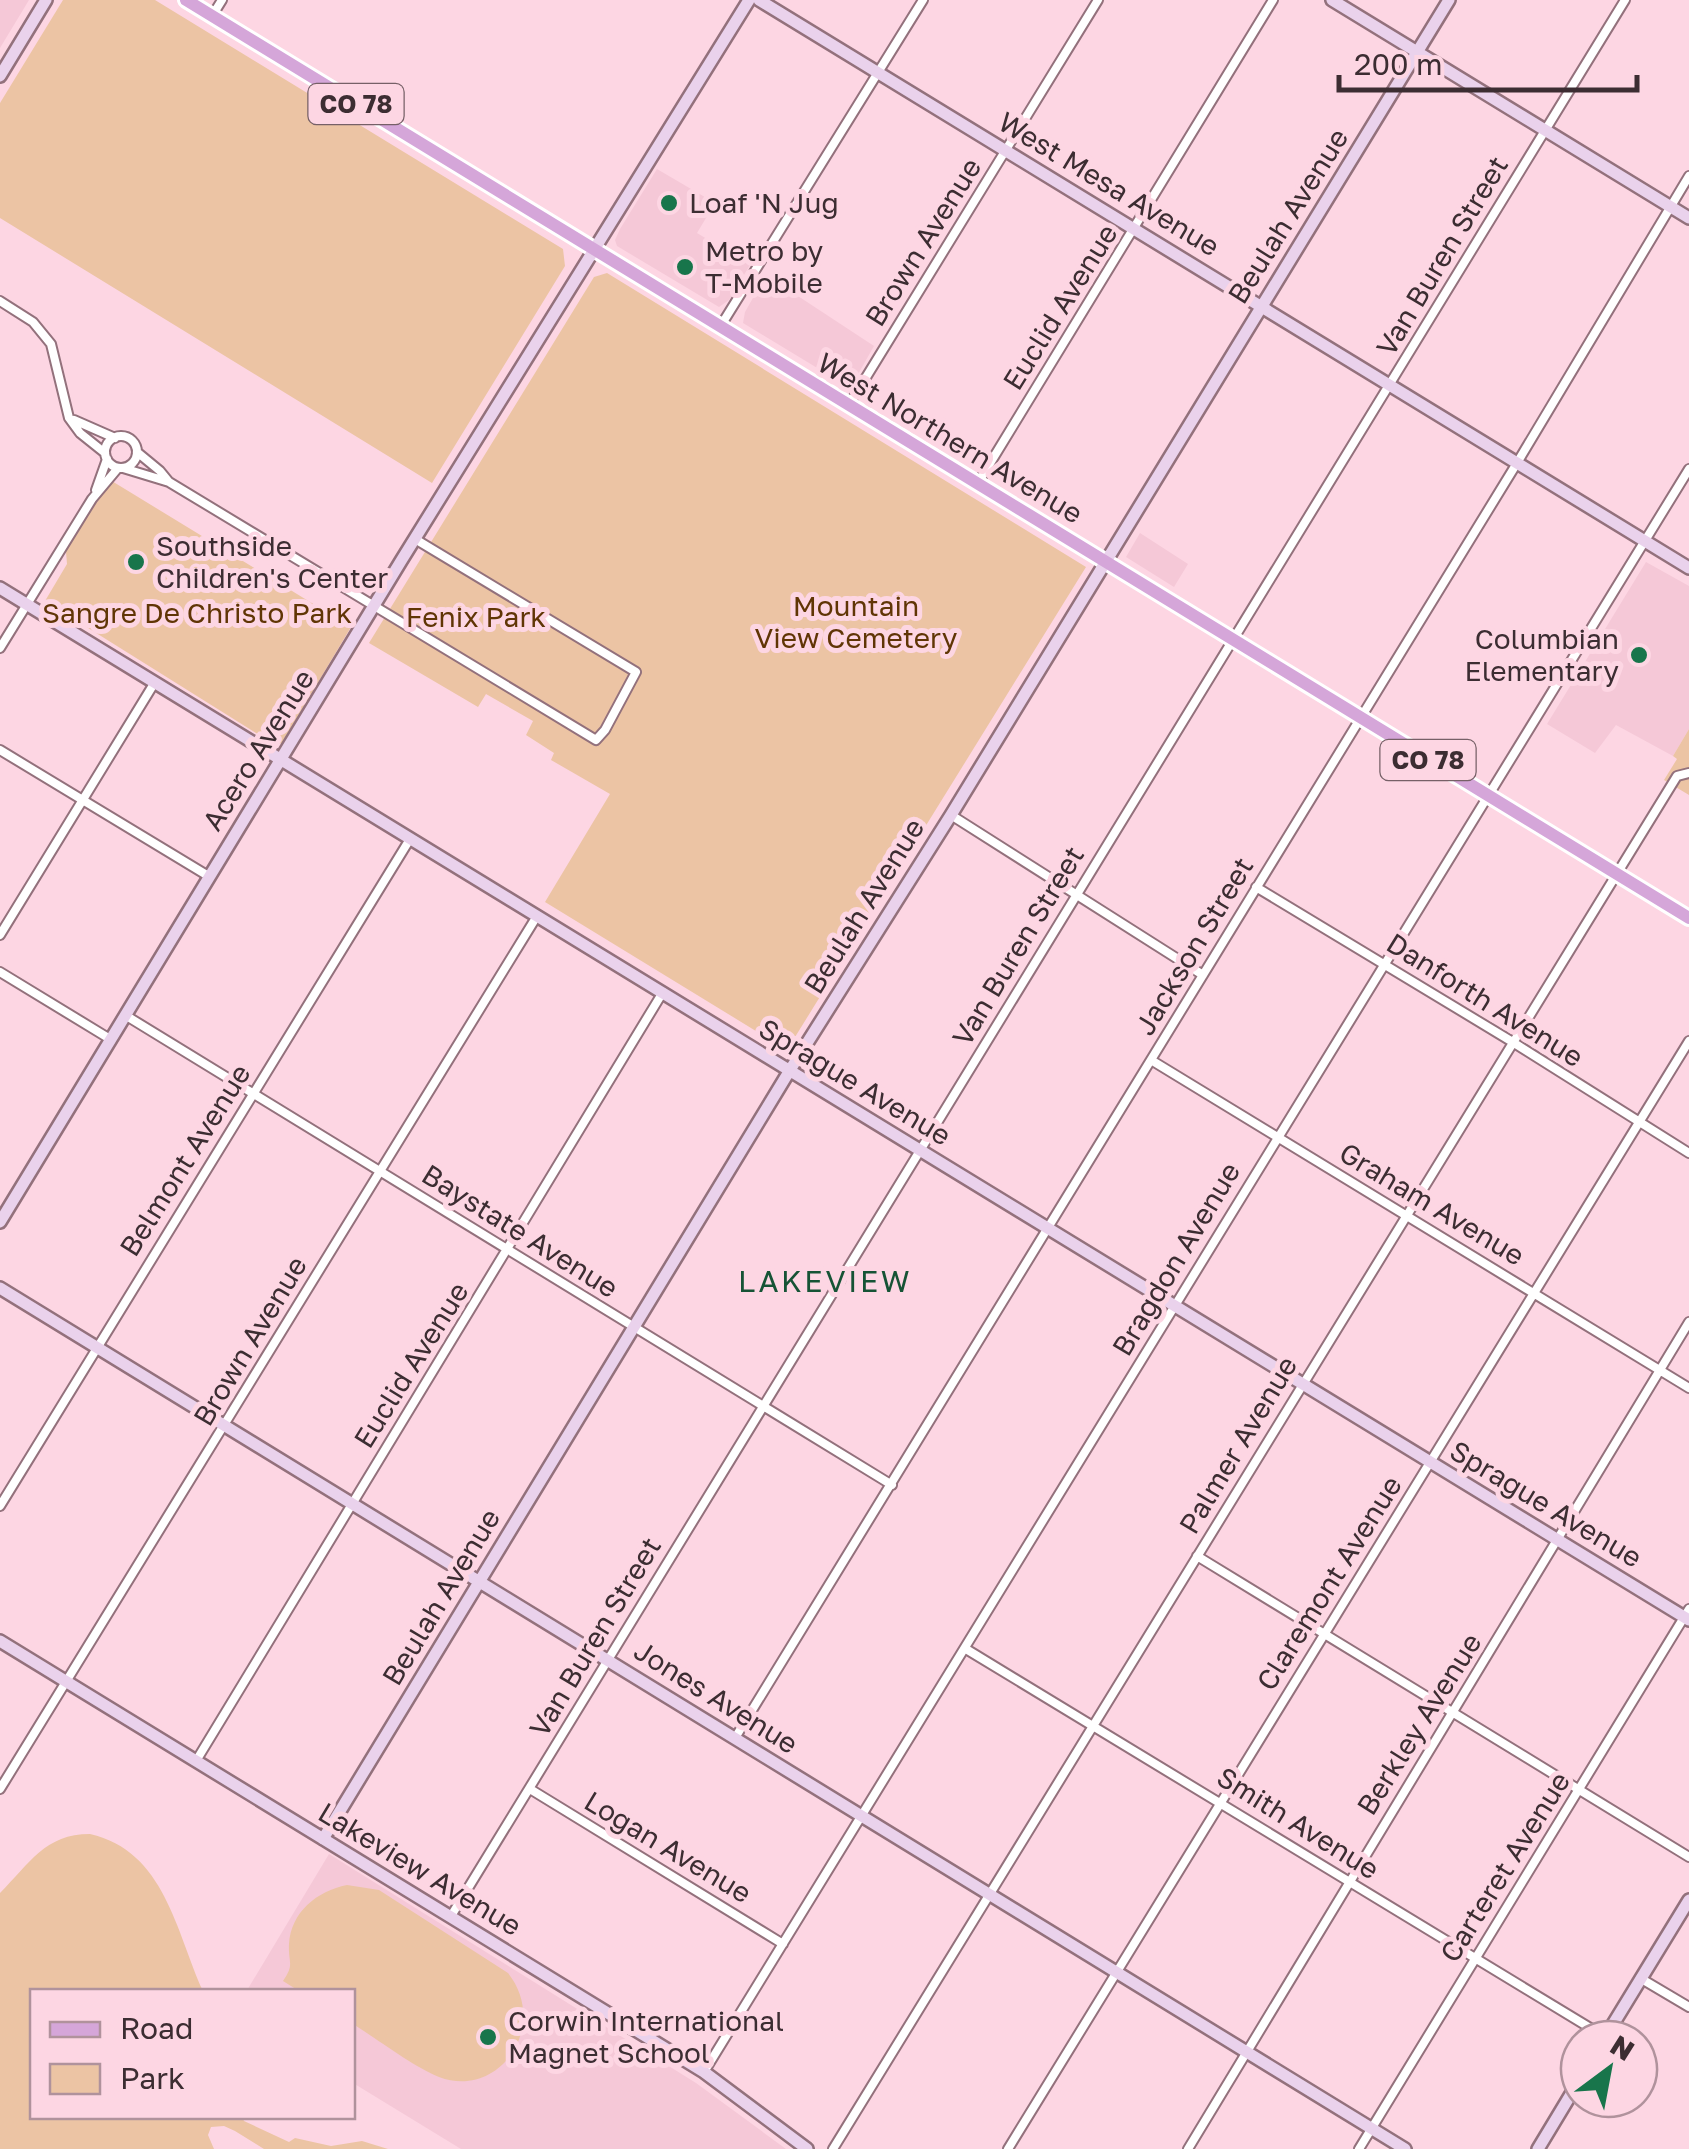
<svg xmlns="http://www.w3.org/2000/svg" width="1689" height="2149" font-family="'Golos Text',sans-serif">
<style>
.built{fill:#f5c8d7}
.green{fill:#ecc4a4}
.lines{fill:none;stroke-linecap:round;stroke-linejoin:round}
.street-casing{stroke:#93717c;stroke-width:12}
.secondary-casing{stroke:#93717c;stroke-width:16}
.primary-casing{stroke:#fff;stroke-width:18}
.street{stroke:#fff;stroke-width:8}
.secondary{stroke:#ead2ec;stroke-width:11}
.primary{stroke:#d5a6d9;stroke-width:12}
.poi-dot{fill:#18754b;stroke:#fdd6e3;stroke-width:4}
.labels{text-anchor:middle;stroke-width:10;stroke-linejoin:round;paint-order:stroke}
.shield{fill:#fdd6e3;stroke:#766067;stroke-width:2.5}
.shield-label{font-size:25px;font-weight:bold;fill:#3c2d32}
.street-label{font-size:28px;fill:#3c2d32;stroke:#fdd6e3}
.poi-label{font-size:28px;fill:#3c2d32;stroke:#fdd6e3;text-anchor:start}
.park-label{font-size:28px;fill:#603505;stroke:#fdd6e3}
.neighbourhood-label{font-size:30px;letter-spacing:2.5px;fill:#165335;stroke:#fdd6e3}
</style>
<rect width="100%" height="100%" fill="#fdd6e3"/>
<path class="built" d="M0 0H29L0 48Z
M657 169 715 203 697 233 750 265 729 300 719 307 617 246 615 240 620 229Z
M766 275 874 346 857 376 847 386 743 323 745 312Z
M1140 533 1188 564 1174 587 1126 557Z
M1646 562 1689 586V729L1673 756 1616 725 1595 753 1547 724Z
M329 1854 696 2083 786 2149H461L353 2083 352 1992H246Z"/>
<path class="green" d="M63 0H155L563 249 565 266 432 483 0 218V103Z
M607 273 1086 567 787 1050 545 902 610 794 551 760 554 753 526 735 533 721 486 694 478 707 369 643 594 277Z
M102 475 351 627 282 743 275 745 45 601 67 564 65 539Z
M1689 729V795L1664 780 1677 759 1673 756Z
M90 1834C165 1851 176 1932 203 1991L32 1992V2116L242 2117 244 2121 289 2142 295 2138 331 2146 362 2141 388 2149H264L235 2131 224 2126 211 2127 208 2135 214 2149H0V1893C30 1863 45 1834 90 1834Z
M347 1885 379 1890 508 1973C550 2026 499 2100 439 2077 414 2067 377 2039 353 2024L352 1992 299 1991 283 1981C295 1964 288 1963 289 1944 291 1912 317 1891 347 1885Z"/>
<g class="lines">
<defs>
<path id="street" d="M212 16 222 0
M0 301 33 322 51 344 69 418 80 433 105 453
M720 327 923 0
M849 405 1098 0
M74 420 115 438
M105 452a16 16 0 1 1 32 0a16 16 0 1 1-32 0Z
M137 452 160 471 169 482
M123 468 169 482 596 740 605 730 636 672 415 539
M978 483 1273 0
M96 490 107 459
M0 648 92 499 118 468
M0 750 210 877
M951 815 1203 975
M1256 887 1511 1041 1689 1153
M0 935 155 682
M0 972 110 1039
M125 1015 892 1485
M1151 1060 1689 1388
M0 1506 410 839
M1197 1556 1689 1857
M966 1649 1605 2037
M735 1738 1517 463 1689 176
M196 1761 663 992
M0 1789 537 916
M530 1789 783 1944
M451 1916 1625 0
M1640 1978 1689 2007
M704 2072 1689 469
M833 2149 1677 776 1689 773
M1008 2149 1689 1041
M1188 2149 1689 1322
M1359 2149 1689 1609"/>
<path id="secondary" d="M759 0 1689 568
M1332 0 1689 218
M0 76 46 0
M0 588 1689 1620
M0 1222 401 561 749 0
M0 1288 1405 2149
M0 1641 704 2072 807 2149
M323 1839 790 1070 951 815 1449 0
M1604 2039 1689 1900
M1538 2149 1579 2081"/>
<path id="primary" d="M186 0 1689 918"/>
</defs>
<use href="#street" class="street-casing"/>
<use href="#secondary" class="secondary-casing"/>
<use href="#primary" class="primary-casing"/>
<use href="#street" class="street"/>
<use href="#secondary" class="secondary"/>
<use href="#primary" class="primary"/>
</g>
<g class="poi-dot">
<circle cx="669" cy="203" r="10"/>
<circle cx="685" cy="267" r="10"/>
<circle cx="136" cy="562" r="10"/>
<circle cx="1639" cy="655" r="10"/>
<circle cx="488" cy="2037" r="10"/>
</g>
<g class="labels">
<g class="shield">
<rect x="308.5" y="84" width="95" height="40" rx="8"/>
<rect x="1380.5" y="740" width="95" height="40" rx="8"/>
</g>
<g class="shield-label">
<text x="356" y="113">CO 78</text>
<text x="1428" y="769">CO 78</text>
</g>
<g class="street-label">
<text transform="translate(1109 184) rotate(31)" y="10">West Mesa Avenue</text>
<text transform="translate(1288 216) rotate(-58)" y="10">Beulah Avenue</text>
<text transform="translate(923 242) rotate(-58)" y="10">Brown Avenue</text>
<text transform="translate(1442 256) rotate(-59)" y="10">Van Buren Street</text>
<text transform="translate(1060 307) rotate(-58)" y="10">Euclid Avenue</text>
<text transform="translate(950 438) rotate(31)" y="10">West Northern Avenue</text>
<text transform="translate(258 750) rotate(-58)" y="10">Acero Avenue</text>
<text transform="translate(864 906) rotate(-58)" y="10">Beulah Avenue</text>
<text transform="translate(1018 946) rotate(-59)" y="10">Van Buren Street</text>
<text transform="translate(1194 946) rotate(-59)" y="10">Jackson Street</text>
<text transform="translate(1485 1000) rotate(32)" y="10">Danforth Avenue</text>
<text transform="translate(855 1082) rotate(31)" y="10">Sprague Avenue</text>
<text transform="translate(185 1160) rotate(-58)" y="10">Belmont Avenue</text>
<text transform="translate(1432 1204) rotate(31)" y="10">Graham Avenue</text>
<text transform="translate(520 1231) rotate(32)" y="10">Baystate Avenue</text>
<text transform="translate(1176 1259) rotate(-59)" y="10">Bragdon Avenue</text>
<text transform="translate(250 1341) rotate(-59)" y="10">Brown Avenue</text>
<text transform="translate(411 1365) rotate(-58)" y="10">Euclid Avenue</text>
<text transform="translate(1238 1445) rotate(-59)" y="10">Palmer Avenue</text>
<text transform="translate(1546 1504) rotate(31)" y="10">Sprague Avenue</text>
<text transform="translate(1329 1583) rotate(-58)" y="10">Claremont Avenue</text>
<text transform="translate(441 1597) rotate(-59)" y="10">Beulah Avenue</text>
<text transform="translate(595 1637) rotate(-59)" y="10">Van Buren Street</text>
<text transform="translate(716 1697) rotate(32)" y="10">Jones Avenue</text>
<text transform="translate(1419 1724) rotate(-58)" y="10">Berkley Avenue</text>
<text transform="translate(1298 1823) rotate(32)" y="10">Smith Avenue</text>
<text transform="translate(668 1847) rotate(31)" y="10">Logan Avenue</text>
<text transform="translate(1505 1867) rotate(-58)" y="10">Carteret Avenue</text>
<text transform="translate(420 1869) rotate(31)" y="10">Lakeview Avenue</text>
</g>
<g class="poi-label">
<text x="689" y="213">Loaf 'N Jug</text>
<text x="705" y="261">Metro by<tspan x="705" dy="32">T-Mobile</tspan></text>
<text x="156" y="556">Southside<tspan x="156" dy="32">Children's Center</tspan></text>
<text x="1619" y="649" text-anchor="end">Columbian<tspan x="1619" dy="32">Elementary</tspan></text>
<text x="508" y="2031">Corwin International<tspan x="508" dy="32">Magnet School</tspan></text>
</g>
<g class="park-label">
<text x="856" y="616">Mountain<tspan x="856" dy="32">View Cemetery</tspan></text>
<text x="197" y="623">Sangre De Christo Park</text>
<text x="476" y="627">Fenix Park</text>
</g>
<g class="neighbourhood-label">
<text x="825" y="1292">LAKEVIEW</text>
</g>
</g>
<rect x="30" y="1989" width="325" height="130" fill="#fdd6e3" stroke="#b0929c" stroke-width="2.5"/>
<rect x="50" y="2022" width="50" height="15" fill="#d5a6d9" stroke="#b0929c" stroke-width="2.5"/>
<text x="120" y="2039" font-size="30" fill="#3c2d32">Road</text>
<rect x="50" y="2064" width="50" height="30" fill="#ecc4a4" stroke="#b0929c" stroke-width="2.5"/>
<text x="120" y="2089" font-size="30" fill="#3c2d32">Park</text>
<g transform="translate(1609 2069) rotate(32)"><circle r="48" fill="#fdd6e3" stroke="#b0929c" stroke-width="2.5"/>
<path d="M0-8L18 38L0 25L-18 38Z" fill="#18754b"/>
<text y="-15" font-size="28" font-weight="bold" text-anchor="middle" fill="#3c2d32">N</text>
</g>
<path d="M1339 75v15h298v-15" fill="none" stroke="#3c2d32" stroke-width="5"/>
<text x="1354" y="75" font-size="30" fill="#3c2d32" stroke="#fdd6e3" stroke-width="8" paint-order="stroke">200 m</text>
</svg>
